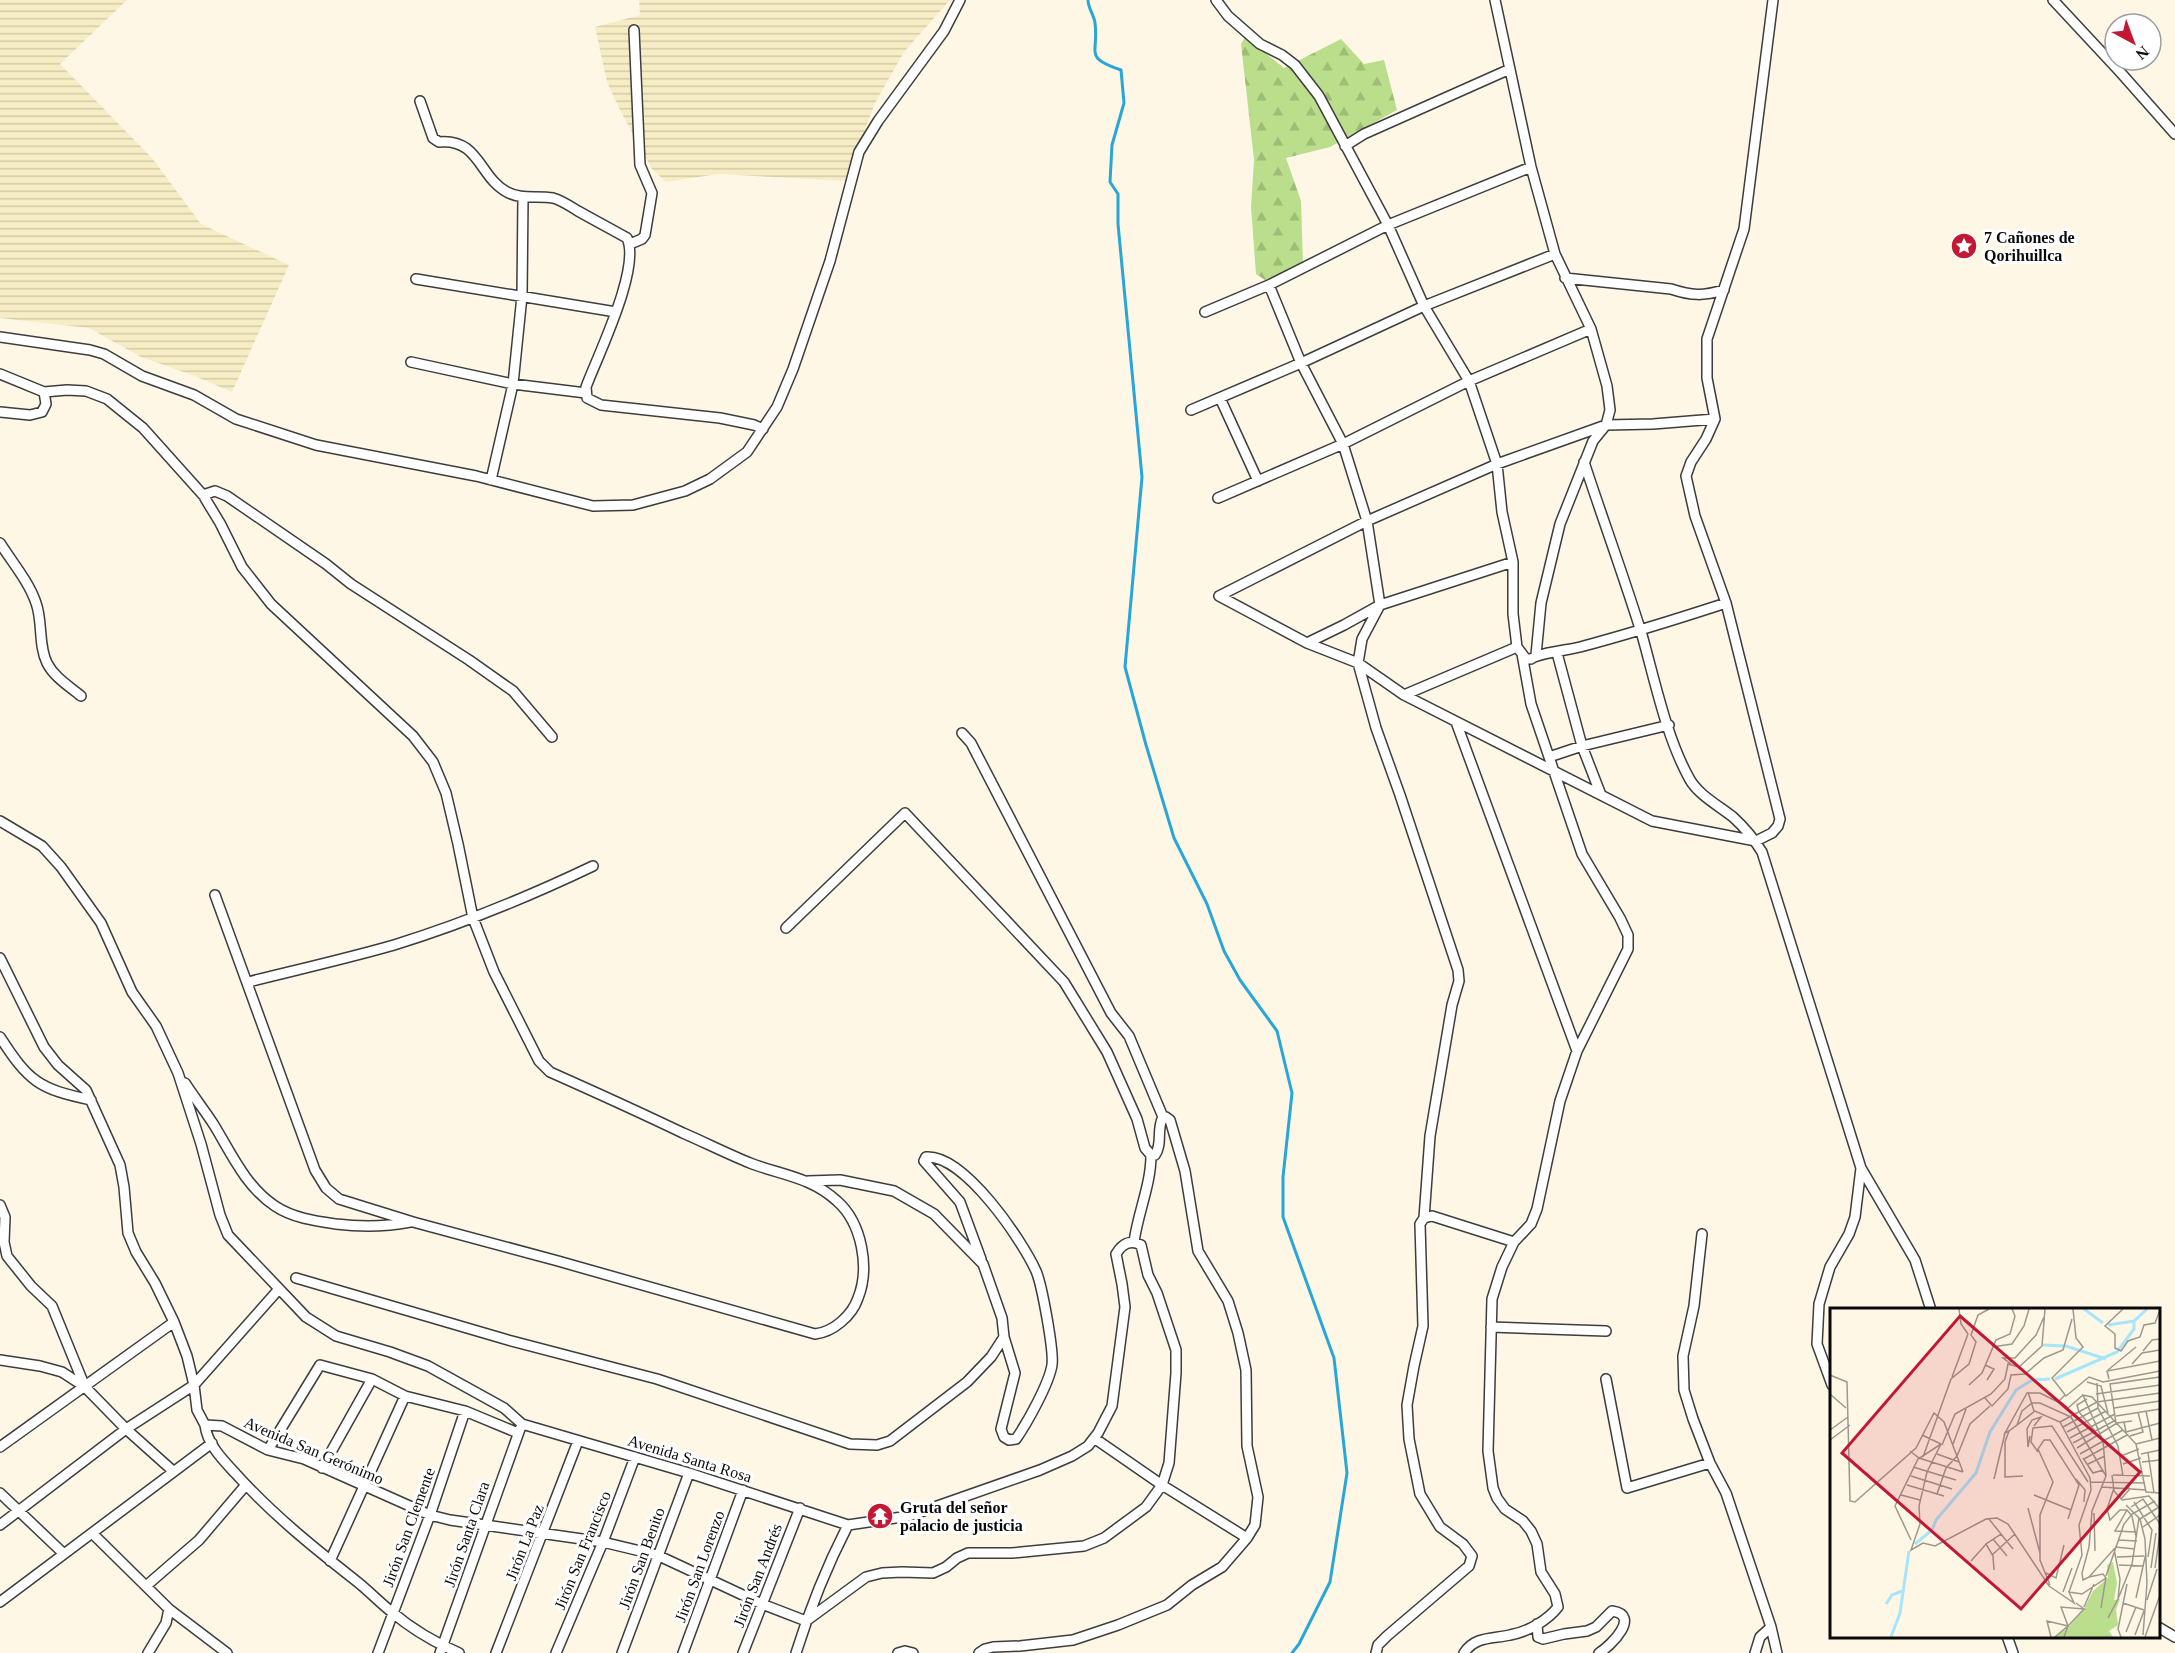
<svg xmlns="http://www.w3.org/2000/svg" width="2175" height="1653" font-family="'Times New Roman',serif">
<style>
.farmland{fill:url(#farmland-rules)}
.forest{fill:url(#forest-firs)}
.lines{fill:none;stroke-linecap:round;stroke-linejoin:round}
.stream{stroke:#28a6d8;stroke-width:3}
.street-casing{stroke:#3d3d3d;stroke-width:12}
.street{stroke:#fff;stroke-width:9}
.labels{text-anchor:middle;stroke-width:6;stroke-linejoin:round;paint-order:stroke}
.poi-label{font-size:16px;font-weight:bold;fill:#0a0a0a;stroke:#fff;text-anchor:start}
.street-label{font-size:16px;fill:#0a0a0a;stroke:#fff}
.inset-river{fill:none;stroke:#a6e5fb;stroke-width:3}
.inset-road{fill:none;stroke:#9d988e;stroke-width:1.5}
.view{fill:#c31834;fill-opacity:0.15;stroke:#c31834;stroke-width:3}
.inset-edge{fill:none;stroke:#0a0a0a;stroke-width:3}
</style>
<defs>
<pattern id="farmland-rules" width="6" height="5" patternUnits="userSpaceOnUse" patternTransform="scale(1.5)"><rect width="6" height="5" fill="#f7edc5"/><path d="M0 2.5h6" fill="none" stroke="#d2caa8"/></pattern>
<pattern id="forest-firs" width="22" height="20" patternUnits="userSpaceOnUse" patternTransform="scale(1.5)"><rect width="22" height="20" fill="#bade8c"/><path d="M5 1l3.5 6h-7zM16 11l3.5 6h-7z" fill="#9fbd77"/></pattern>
</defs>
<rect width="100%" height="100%" fill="#fff7e6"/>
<path class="farmland" d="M0 0H127L60 64 152 158 201 224 289 265 232 392 192 375 141 357 89 328 0 318Z
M639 0H950L904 52 875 103 846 181 718 174 666 182 652 169 621 112 607 82 595 27 640 15Z"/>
<path class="forest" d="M1245 37 1284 68 1341 39 1364 64 1384 60 1397 110 1330 147 1286 158 1301 201 1303 265 1265 280 1256 274 1251 207 1254 160 1241 44Z"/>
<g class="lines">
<path class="stream" d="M1088 0C1088 8 1094 15 1095 23 1099 54 1083 57 1121 70L1124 103 1112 145 1110 182 1118 194V224L1142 477 1125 667 1146 745 1174 838 1207 904 1224 951 1240 980 1277 1031 1292 1093 1283 1177V1217L1334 1358 1347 1473 1330 1582 1299 1644 1292 1653"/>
<defs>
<path id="street" d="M1216 0 1228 16 1260 44 1282 55 1295 65 1319 96 1388 225 1424 306 1469 381 1497 464 1502 512 1513 562V614L1517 647 1526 659H1531C1538 653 1569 650 1580 647 1629 634 1677 619 1726 603
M1495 0 1531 167 1555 254 1591 329 1607 386 1610 410 1606 425 1593 441 1560 524 1541 603 1536 655
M2053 0 2121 73 2175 134
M420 101 433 138 439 142C479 138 479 177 507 192 521 200 538 195 553 198 561 200 570 206 578 211 594 220 611 229 627 238 641 268 598 355 586 387L587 398 601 405 720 418 754 425 763 429
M1345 146 1364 134 1510 69
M630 244 642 239 645 235 652 193 640 165 634 30
M1565 278 1671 289C1692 296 1703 296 1724 290
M416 279 616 312
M1269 285 1301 363 1343 444 1367 521 1380 605 1362 639 1358 663 1376 728 1400 795 1458 970 1459 981 1452 1005 1430 1136 1424 1218
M1205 312 1269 285 1388 225 1531 167
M0 337 90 350 104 354 142 376 194 395 236 419 316 445 476 476 593 506 633 505 685 491 710 479 747 452 777 407 793 369 830 261 859 152 878 121 944 31 960 0
M411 362 513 384 586 393
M0 374 44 392 67 390 86 391 107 399 143 428 203 495 220 523 242 567 271 604 413 736 433 762 446 793 458 844 473 918 494 972 539 1061 550 1072C595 1092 639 1112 683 1133 706 1143 728 1154 750 1163 781 1175 811 1177 837 1201 862 1223 870 1268 858 1298 852 1316 833 1332 815 1334L558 1261 413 1222 339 1199 326 1188 315 1170 215 895
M1220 398 1258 481
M1191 410 1301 363 1424 306 1555 254
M0 412 30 415 42 412 46 404 44 392
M1584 462C1603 520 1624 577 1642 635 1655 681 1666 736 1689 778 1698 795 1718 805 1733 817 1744 827 1754 839 1762 852L1861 1168 1855 1217 1849 1234 1830 1267 1819 1304 1817 1344 1832 1385
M491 480 513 384 522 296 523 197
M203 495 215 491 227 496 326 564 351 584 469 660 513 691 552 737
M1218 498 1343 444 1469 381 1591 329
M0 543C12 562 29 582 36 603 43 622 38 645 47 663 54 677 69 686 81 696
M1219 596 1307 643 1358 663 1404 695 1652 821 1756 841 1772 833 1778 826 1780 819 1726 603 1695 516 1686 476 1691 462 1706 439 1715 419 1707 378V339L1744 229 1773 0
M1219 596 1367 521 1497 464 1606 425 1653 424 1715 419
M1307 643 1344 625 1380 605 1513 562
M1557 653 1582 746 1601 795
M1404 695 1517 647
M1456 722 1577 1051
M962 733 971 743 1111 1013 1129 1036 1163 1117
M1549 757 1582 746 1669 725
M0 821 42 846 61 867 101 923 132 992 156 1026 178 1073 201 1144 220 1215 228 1235 306 1317 336 1336 390 1352 428 1366 504 1408 522 1424 689 1473 848 1525 909 1516 1040 1470 1072 1456 1088 1446 1098 1433 1112 1406 1125 1307 1122 1284 1116 1254C1122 1244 1130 1239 1141 1245L1148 1275 1157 1293 1176 1350V1373L1169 1463 1162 1485 1146 1507 1104 1538 1084 1546 1012 1553H968L957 1558 946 1567 933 1573 902 1572 882 1573 866 1577 806 1621 762 1604 657 1555 603 1542 450 1520 430 1515 304 1459 268 1450 222 1426 205 1425C207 1444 223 1460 236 1474 272 1514 313 1547 355 1580 368 1590 380 1603 393 1613 412 1629 436 1643 459 1653
M786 928 905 813 1064 982 1107 1052 1137 1119 1145 1148 1151 1155C1151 1185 1138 1212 1134 1242
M0 958 44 1047 58 1065 86 1090 120 1165 124 1187 128 1233 136 1252 155 1283 174 1322 187 1356 194 1385 197 1410 205 1425
M248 982C296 970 345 959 394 945 462 924 528 897 593 866
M0 1037C29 1082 39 1089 91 1100
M185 1083C194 1097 205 1111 214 1125 231 1153 246 1187 275 1206 293 1218 315 1221 336 1224 361 1227 385 1227 410 1222
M1861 1168 1915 1260 1931 1310
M0 1205 5 1217 4 1242 7 1256 31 1286 52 1306 85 1387
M1702 1234 1694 1306 1683 1356 1684 1390 1693 1419 1710 1463 1726 1493 1771 1627 1777 1653
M981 1259 960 1202 924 1161 926 1157C964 1154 1022 1240 1036 1271 1042 1285 1054 1351 1052 1365 1049 1384 1027 1423 1016 1439L1009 1440 1004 1437 1001 1429 1015 1373 1004 1337
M296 1278 508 1340 657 1379 850 1444 877 1445 890 1441 967 1382 991 1357 1004 1337 1002 1318 983 1264 934 1214 894 1191 840 1180 808 1181
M1491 1327 1606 1331
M0 1360 40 1366 62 1372 85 1387 126 1429 173 1471
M1606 1379 1627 1488 1710 1463
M1094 1438 1162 1485 1247 1538
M0 1447 174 1322
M268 1450 320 1365 372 1379 405 1396 465 1411 518 1433
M322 1468 372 1379
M0 1493 64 1554
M0 1525 126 1429 194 1385 279 1289
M92 1533 169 1609 227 1653
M330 1561 405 1396
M146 1586 199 1540 245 1486
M0 1602 212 1443
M1537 1624 1538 1637 1543 1639 1564 1634 1587 1631 1596 1627 1612 1611C1641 1615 1612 1645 1599 1653
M2158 1627 2175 1637
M2007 1636 2013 1653
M148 1653 166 1623 169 1609
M378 1653 430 1515 465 1411
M440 1653 520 1429
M496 1653 578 1441
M556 1653 603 1542 635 1457
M622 1653 689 1473
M683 1653 743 1490
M743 1653 800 1508
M796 1653C810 1608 827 1566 848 1525
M898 1653 905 1651 913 1653
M979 1653 985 1649 993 1647 1020 1646 1073 1640 1118 1625 1167 1605 1192 1585 1222 1567 1247 1538 1255 1525 1258 1497 1247 1446 1246 1370 1238 1333 1228 1301 1198 1251 1185 1171 1170 1120 1166 1117H1163C1156 1129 1163 1144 1155 1155H1151
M1376 1653 1378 1645 1387 1636 1469 1566 1472 1556 1463 1544 1440 1527 1420 1494 1409 1439 1407 1405 1414 1366 1423 1326 1420 1224 1424 1218 1432 1216 1514 1242
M1464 1653C1475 1636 1493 1639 1510 1635 1527 1632 1547 1621 1558 1607L1555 1594 1541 1572 1537 1544 1531 1531 1523 1521 1505 1509 1497 1498 1493 1488 1488 1451 1492 1299 1502 1267 1514 1242 1531 1224 1537 1209 1560 1101 1577 1051 1628 949V935L1620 918 1582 854 1531 704 1522 654
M1755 1653 1760 1637 1771 1627"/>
</defs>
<use href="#street" class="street-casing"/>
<use href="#street" class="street"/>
</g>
<defs>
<symbol id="sight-disc" viewBox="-11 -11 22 22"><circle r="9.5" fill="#c31834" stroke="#fff"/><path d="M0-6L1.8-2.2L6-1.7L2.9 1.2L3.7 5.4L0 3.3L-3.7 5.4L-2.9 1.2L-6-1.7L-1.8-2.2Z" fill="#fff"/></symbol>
<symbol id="temple-disc" viewBox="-11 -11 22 22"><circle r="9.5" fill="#c31834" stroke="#fff"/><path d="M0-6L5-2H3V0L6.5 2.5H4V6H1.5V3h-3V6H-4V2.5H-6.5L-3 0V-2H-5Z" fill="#fff"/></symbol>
</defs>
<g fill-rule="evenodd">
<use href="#sight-disc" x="1949" y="231" width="30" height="30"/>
<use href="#temple-disc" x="865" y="1501" width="30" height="30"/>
</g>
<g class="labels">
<g class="poi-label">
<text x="1984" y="243">7 Cañones de<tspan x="1984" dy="18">Qorihuillca</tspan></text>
<text x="900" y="1513">Gruta del señor<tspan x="900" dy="18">palacio de justicia</tspan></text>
</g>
<g class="street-label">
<text transform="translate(314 1450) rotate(23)" y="6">Avenida San Gerónimo</text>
<text transform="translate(690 1458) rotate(17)" y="6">Avenida Santa Rosa</text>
<text transform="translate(408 1527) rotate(-70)" y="6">Jirón San Clemente</text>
<text transform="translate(466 1534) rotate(-71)" y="6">Jirón Santa Clara</text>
<text transform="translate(524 1542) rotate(-69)" y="6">Jirón La Paz</text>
<text transform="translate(582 1550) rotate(-68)" y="6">Jirón San Francisco</text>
<text transform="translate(641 1558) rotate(-70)" y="6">Jirón San Benito</text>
<text transform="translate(699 1566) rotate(-70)" y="6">Jirón San Lorenzo</text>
<text transform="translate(757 1575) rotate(-69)" y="6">Jirón San Andrés</text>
</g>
</g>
<g transform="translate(1830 1308)">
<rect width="330" height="330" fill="#fff7e6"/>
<path d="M283 254 287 275 284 292 290 291 286 302 288 317 279 323 283 329H223L238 320 254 301 263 283 278 270 277 257Z" fill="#bade8c"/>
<path class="inset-river" d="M254 1 273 15M278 17 304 13 317 1M213 37 236 38 276 51M225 71 287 44 304 21V13M85 236 102 222 106 212 146 165 160 124 186 82 202 72 220 71M56 296 62 287 72 283M61 329 70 305 79 243"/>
<path class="inset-road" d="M129 1 131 16 138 26M243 1 246 30 253 39 222 70 236 88 259 69 273 74 330 63M293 1 275 18 285 26V40L291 43 298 33 310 29 314 17 325 15 330 2M162 39 182 36 194 18 199 1M313 43 322 32 330 31M181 56 173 50H185L206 27 214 9M302 56 312 45 330 42M155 57 164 61 157 72M278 62 306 39M0 67 17 74 20 193 25 194 86 140 104 105 114 114 133 164M122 69 138 26M279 71 277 63 330 53M257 74 271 78 278 105M267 75 268 100 288 138 293 168M139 77 152 65 166 32 180 26 185 8 182 1M198 84 204 103M0 86 16 100M266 86 330 77M155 90 162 98 178 81 181 67 195 66 214 50 233 42 242 11M231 94 238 100 253 87M284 100 330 93M316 103 322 132M249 104 265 123M249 104 247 97 257 91M286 108 330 101M230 114 267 94 330 85M294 114 296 124 330 115M286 115 280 76 330 69M187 117 179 123 175 134V169L193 168M233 119 268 100M0 122 18 109M179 123 175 125 197 85H210L228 94 235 87M237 124 276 103M92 127 111 136M200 128 198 139 197 121 202 112 211 109 204 118M300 128 313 124 308 104M240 130 285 106M0 132 20 117M243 135 284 113M111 136 97 164 89 198 90 216 81 242 93 235 105 238 156 211 167 210 178 216 219 278 244 295 239 284 252 286 276 270 273 266 259 269 284 241 290 271 288 291 302 256 309 210M123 136 136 101M306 136 330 130M112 137 125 106 161 86 175 71 178 56 189 59 212 38 215 1M247 140 287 115 302 113M80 143 89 150 133 164M208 144 201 134 203 120 222 118 258 174M318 145 324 185M107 146 129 154M250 146 293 122M311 146 330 142M291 148 309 141M93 149 121 71 139 56 146 34 141 27 148 7 159 1M253 150 263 165 273 162M254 151 297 127M312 154 330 152M258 156 275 148M293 156 311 150M83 159 126 172M282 167 284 183 292 192 319 188 330 201M283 167 320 168M81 168 122 181M164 171 175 125M246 171 255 182 254 194M261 174 315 175M77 177 114 188M272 179 316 182M284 180 277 201 280 212 290 202H297L302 208 306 228M107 186 116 160 127 148 140 116 160 98M71 187 90 192M204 187 241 202M291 191 299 182 298 175M304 194 322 222 318 249M296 197 310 211 315 231 317 275 313 327M301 199 313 191 330 216M198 200 210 245M297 202 285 223 306 224M264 205 265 243M159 211 171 226 156 236 163 248 164 262M310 211 329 199M313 219 330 207M171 226 183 241M163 231 177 248M81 232 65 198 88 151 111 136M288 232 307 233M285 239 305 241M162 247 185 226M287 249 314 248M141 253 157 235M289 257 313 258M321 260 326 225M325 260 330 225M216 265 226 270 234 237M276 268 294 216 302 206 325 193M259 269 253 272 252 265 259 239 262 203 276 168M220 277 210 252V207L223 174 208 141 214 132H220L249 177 238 211M233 284 242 260M239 284 252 247 249 217 261 182 260 170 230 114 205 103 187 117 192 103 202 95H210L241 109 276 168 273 133 253 87 262 89 306 136 316 184 330 185M306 290 316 245M317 292 327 261M293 295 314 302M254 299 264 276M271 300 276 269M278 310 288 291M239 317 253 302M296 324 306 299M305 327 314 303M221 329 217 313 238 318 231 299 254 301 246 295M225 329 238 318 234 329M291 329 288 321 297 276M315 329 330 287"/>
<path class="view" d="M130 8 310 164 191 301 12 145Z"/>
<rect width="330" height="330" class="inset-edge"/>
</g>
<g transform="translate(2133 42) rotate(139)"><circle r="28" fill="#ffffff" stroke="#9d9d9d" stroke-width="1.5"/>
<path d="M0-4.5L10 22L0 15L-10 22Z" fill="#c31834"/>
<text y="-9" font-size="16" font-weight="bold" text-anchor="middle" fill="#0a0a0a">N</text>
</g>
</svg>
